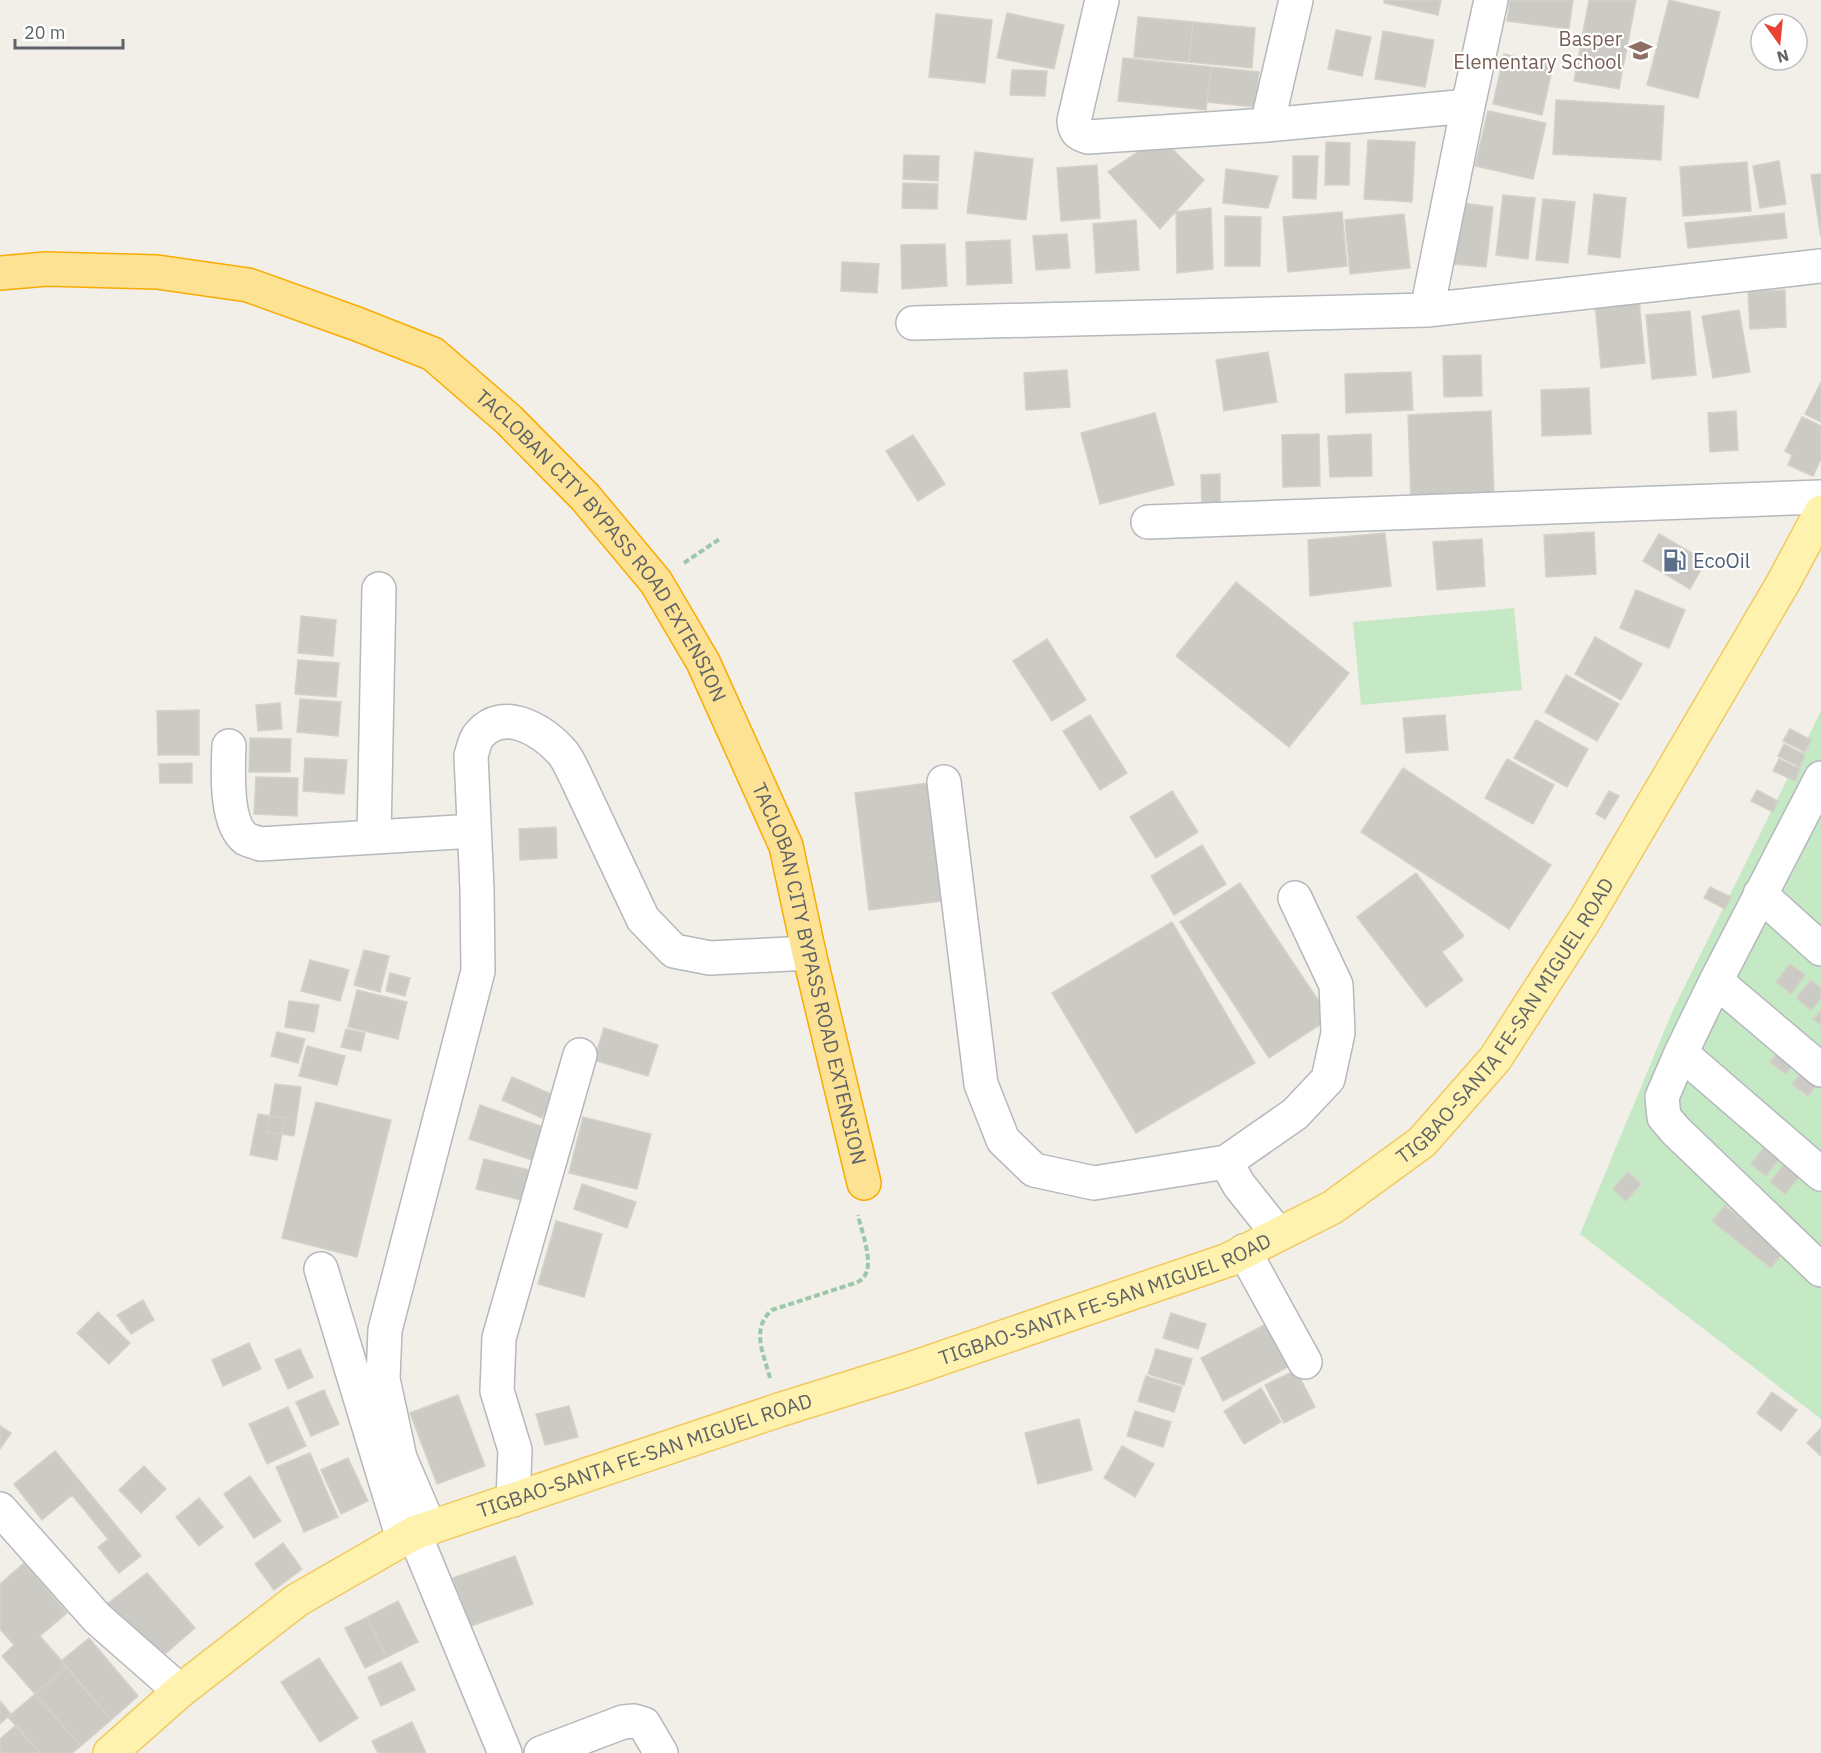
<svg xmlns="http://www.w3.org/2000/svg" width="1821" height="1753" font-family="'IBM Plex Sans',sans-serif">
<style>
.green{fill:#c5e8c5}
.building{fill:#cccac5;stroke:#d6d1c6;stroke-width:1.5}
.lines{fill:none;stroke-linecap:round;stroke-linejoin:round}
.minor-casing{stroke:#b5b8bc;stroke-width:36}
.major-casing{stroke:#f2c960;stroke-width:36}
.highway-casing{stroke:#f9ab00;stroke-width:36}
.path{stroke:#9cc7a9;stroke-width:4;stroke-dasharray:6 3;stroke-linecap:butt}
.minor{stroke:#fff;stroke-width:33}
.major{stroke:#fff2af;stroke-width:33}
.highway{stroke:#fde293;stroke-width:33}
.labels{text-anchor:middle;stroke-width:4.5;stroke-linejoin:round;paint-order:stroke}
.education-label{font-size:20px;fill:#785e54;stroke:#fff;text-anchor:end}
.street-label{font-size:20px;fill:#5f6368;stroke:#fff}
.service-label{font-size:20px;fill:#4e5e75;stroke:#fff;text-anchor:start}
</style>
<rect width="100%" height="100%" fill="#f1efe8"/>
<path class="green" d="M1514 608 1522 690 1361 705 1353 622Z
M1821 711V1419L1580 1234 1673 1010Z"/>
<path class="building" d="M1384 0H1441L1438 15 1384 3Z
M1510 0H1573L1569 29 1507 21Z
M1589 0H1636L1619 89 1574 81Z
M1669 0 1720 12 1698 98 1647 85Z
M1007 13 1064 25 1054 69 997 58Z
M936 14 992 20 985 83 929 77Z
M1138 17 1193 22 1189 62 1134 57Z
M1193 22 1255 28 1252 68 1189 62Z
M1336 30 1371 37 1362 76 1328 69Z
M1383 31 1434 40 1425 87 1375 79Z
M1504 54 1553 65 1542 115 1493 104Z
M1123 58 1211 67 1206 110 1118 101Z
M1211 67 1259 72 1255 107 1207 102Z
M1012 70 1047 71 1045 96 1010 95Z
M1556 100 1664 106 1661 160 1553 154Z
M1488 111 1546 123 1533 179 1475 166Z
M1160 137 1204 180 1160 229 1108 172Z
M1368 140 1415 142 1412 202 1364 199Z
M1326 142 1350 143 1349 185H1325Z
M975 152 1033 159 1026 220 967 213Z
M904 155 939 156 938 181 903 179Z
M1293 156H1318L1316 199 1293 198Z
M1779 161 1786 204 1760 208 1753 166Z
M1747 162 1751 211 1683 216 1680 167Z
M1097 165 1100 218 1061 221 1057 168Z
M1226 169 1278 176 1268 208 1223 203Z
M1821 174V237L1811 175Z
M903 183 938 184 937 209 902 208Z
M1594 194 1626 198 1620 258 1588 254Z
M1503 195 1535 198 1528 259 1496 255Z
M1543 199 1575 202 1568 263 1536 260Z
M1461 203 1493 207 1486 267 1454 264Z
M1211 208 1213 269 1177 273 1176 212Z
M1342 212 1347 266 1288 272 1283 217Z
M1784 213 1787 238 1688 248 1685 223Z
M1404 214 1410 268 1350 274 1345 220Z
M1225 216 1261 217 1260 266H1225Z
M1136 220 1139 270 1096 273 1093 224Z
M1067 234 1070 268 1036 270 1033 236Z
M1010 240 1012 283 967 285 966 242Z
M945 244 947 286 902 289 901 245Z
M842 262 879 264 877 293 841 291Z
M1785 290 1786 327 1750 329 1748 291Z
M1639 299 1645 363 1601 368 1595 303Z
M1739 310 1750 372 1713 378 1702 316Z
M1690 311 1696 375 1652 379 1646 315Z
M1268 352 1277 402 1224 411 1216 360Z
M1481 355 1482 396 1444 397 1443 356Z
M1067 370 1070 407 1026 410 1024 373Z
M1411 372 1413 410 1346 413 1345 374Z
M1821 382V422L1805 414Z
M1589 388 1591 434 1542 436 1541 390Z
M1491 411 1494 495 1411 499 1408 415Z
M1736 411 1738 450 1710 452 1708 413Z
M1155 413 1174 485 1100 504 1081 433Z
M1802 417 1821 426V459L1813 476 1788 465 1792 455 1785 451Z
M1319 434 1320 486 1283 487 1282 435Z
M1371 434 1372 476 1330 477 1328 436Z
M913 435 945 484 918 501 886 451Z
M1220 474V504L1202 505 1201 475Z
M1594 532 1596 574 1546 577 1544 535Z
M1385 533 1391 586 1310 596 1308 540Z
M1659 534 1706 561 1690 589 1643 561Z
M1482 539 1485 586 1437 590 1433 542Z
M1236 582 1349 673 1289 747 1176 656Z
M1636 590 1685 610 1669 648 1620 628Z
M301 616 336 620 333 656 298 653Z
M1595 637 1642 664 1621 700 1575 674Z
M1047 639 1086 700 1052 721 1013 661Z
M298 660 339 663 336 697 295 694Z
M1566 675 1619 704 1597 741 1545 712Z
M300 699 341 702 338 736 297 732Z
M280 703 282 729 258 731 256 705Z
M199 710V755H158L157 711Z
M1090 715 1127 773 1100 790 1063 731Z
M1445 715 1448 750 1406 753 1403 718Z
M1536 720 1588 749 1567 787 1514 758Z
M1790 729 1811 740 1805 752 1783 741Z
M250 738 291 739 290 772H249Z
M1784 744 1805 755 1800 767 1778 756Z
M305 758 347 760 344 794 303 791Z
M1507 759 1554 785 1533 824 1485 798Z
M1779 759 1800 769 1795 781 1773 771Z
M192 763V783H160L159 764Z
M1403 768 1551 865 1509 929 1361 832Z
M256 777 298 778 297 816 254 814Z
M935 782 950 900 869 910 855 793Z
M1757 790 1778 801 1773 812 1751 801Z
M1172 791 1198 832 1156 858 1130 817Z
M1609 791 1619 796 1605 819 1596 814Z
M556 827 557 858 520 860 519 829Z
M1202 845 1226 884 1174 915 1151 876Z
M1416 873 1464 936 1442 952 1463 980 1426 1007 1357 917Z
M1240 883 1330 1018 1269 1058 1180 922Z
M1710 887 1731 897 1725 909 1704 898Z
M1172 922 1255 1063 1136 1133 1052 993Z
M364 950 389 956 380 992 354 985Z
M310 960 349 970 340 1001 301 991Z
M1790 964 1805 975 1791 994 1776 982Z
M390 973 410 978 405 996 386 991Z
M1811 980 1821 988V998L1811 1010 1796 998Z
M357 990 407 1002 398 1039 348 1027Z
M289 1001 319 1005 314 1032 285 1027Z
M1821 1010V1025L1813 1019Z
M604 1028 658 1045 648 1076 594 1060Z
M346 1029 365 1033 361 1051 341 1047Z
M277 1032 305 1039 298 1063 271 1056Z
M1785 1044 1800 1055 1786 1074 1770 1062Z
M307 1046 345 1056 337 1085 299 1076Z
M1807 1066 1821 1079 1808 1096 1792 1084Z
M512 1077 553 1095 542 1118 502 1100Z
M275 1084 301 1087 294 1136 267 1132Z
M316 1102 391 1120 357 1257 282 1238Z
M480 1105 546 1128 535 1161 469 1139Z
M258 1114 285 1118 277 1160 250 1155Z
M583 1117 651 1134 637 1189 569 1173Z
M1765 1146 1780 1158 1766 1176 1751 1164Z
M484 1159 529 1170 521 1200 476 1189Z
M1784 1164 1800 1176 1785 1194 1770 1182Z
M1628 1172 1641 1184 1626 1201 1613 1189Z
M582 1184 636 1202 627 1228 574 1209Z
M1725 1206 1783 1252 1771 1268 1712 1221Z
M556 1221 602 1234 584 1297 538 1284Z
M143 1300 154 1320 131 1334 117 1315Z
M98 1312 130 1343 109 1364 77 1333Z
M1171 1313 1206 1324 1198 1349 1163 1338Z
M1266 1324 1288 1367 1223 1401 1201 1358Z
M249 1343 261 1369 223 1386 212 1360Z
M300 1349 313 1377 288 1389 275 1360Z
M1156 1349 1192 1359 1184 1385 1148 1374Z
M1296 1370 1315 1407 1284 1423 1265 1385Z
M1146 1376 1182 1387 1174 1412 1138 1401Z
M1261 1388 1281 1422 1244 1444 1224 1411Z
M324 1390 339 1424 311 1436 296 1402Z
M1772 1392 1797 1410 1781 1431 1757 1413Z
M458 1395 485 1466 437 1484 410 1413Z
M569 1406 578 1437 545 1445 536 1414Z
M288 1407 306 1446 267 1464 249 1424Z
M1135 1411 1171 1422 1163 1447 1127 1436Z
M1079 1419 1092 1470 1038 1484 1025 1433Z
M0 1426 11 1433 0 1449Z
M1821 1428V1456L1807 1443Z
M1122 1446 1154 1464 1135 1497 1104 1478Z
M55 1451 141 1556 119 1573 98 1547 108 1539 72 1495 42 1520 14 1484Z
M310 1453 338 1517 304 1532 276 1467Z
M348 1458 368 1501 341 1514 321 1470Z
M144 1466 166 1489 141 1513 119 1490Z
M250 1476 281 1521 254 1538 224 1494Z
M199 1498 223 1527 199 1546 176 1517Z
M283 1543 302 1569 274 1590 255 1564Z
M515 1556 533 1604 471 1626 453 1578Z
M24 1563 67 1613 40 1636 67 1667 35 1694 2 1656 14 1645 0 1629V1584Z
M147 1573 195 1628 157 1661 103 1607Z
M398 1601 418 1642 387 1657 367 1617Z
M367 1617 387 1657 365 1668 345 1628Z
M89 1638 138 1696 111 1720 61 1661Z
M319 1658 358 1718 320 1742 281 1682Z
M401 1662 415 1690 381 1706 368 1677Z
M67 1667 111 1720 81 1746 35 1694Z
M35 1694 81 1746 72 1753H40L8 1717Z
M0 1701 11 1714 0 1724Z
M412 1722 426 1753H378L372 1741Z
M16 1725 40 1753H0V1739Z"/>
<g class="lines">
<defs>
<path id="minor" d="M1102 0 1074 121C1075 132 1078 134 1088 137L1267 125 1468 106
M1267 125 1296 0
M1427 310 1468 106 1491 0
M913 323 1427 310 1821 266
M1148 522 1821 497
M229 746C228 769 225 824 246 839 250 841 256 842 260 844L474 831
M1821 778 1716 981 1681 1053 1662 1097 1664 1117 1676 1131 1821 1270
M944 782 981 1084 1003 1140 1034 1170 1094 1183 1226 1162 1295 1114 1328 1079 1338 1033 1336 985 1295 898
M374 837 379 589
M1760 894 1821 949
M1716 981 1821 1070
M1681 1053 1821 1174
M1226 1162 1239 1185 1278 1234
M1244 1251 1305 1362
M321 1269 403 1539
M513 1500 515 1450 497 1391 499 1338 580 1055
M0 1509 97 1618 180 1691
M430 1528 400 1458 383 1379 385 1330 478 971 477 889 471 756C473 749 475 739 480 734 504 706 543 731 562 752 568 759 572 769 576 777L643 919 674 951 710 958 809 953
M414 1533 505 1753
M541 1753 623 1722 634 1721 644 1724 661 1753"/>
<g id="major">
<path id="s1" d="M110 1753 180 1691 297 1600 414 1533 779 1410 907 1370 1228 1260 1333 1207 1422 1142 1495 1059 1586 918 1783 583 1821 512"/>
</g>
<g id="highway">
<path id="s2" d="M0 273 46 269 157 272 248 285 357 324 433 354 509 420 585 497 656 582 703 662 786 846 809 953 864 1183"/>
</g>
</defs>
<use href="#minor" class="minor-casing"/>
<use href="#major" class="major-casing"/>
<use href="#highway" class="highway-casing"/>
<path class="path" d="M684 563 721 538
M770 1378C764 1354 750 1329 772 1310L855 1283C880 1275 862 1235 858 1215"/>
<use href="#minor" class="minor"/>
<use href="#major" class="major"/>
<use href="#highway" class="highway"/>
</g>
<defs>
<symbol id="school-bare" viewBox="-9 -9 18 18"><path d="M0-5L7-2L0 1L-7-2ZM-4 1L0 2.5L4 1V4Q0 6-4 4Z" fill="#8d6e63" stroke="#fff" stroke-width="2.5" paint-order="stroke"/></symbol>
<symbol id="fuel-bare" viewBox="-9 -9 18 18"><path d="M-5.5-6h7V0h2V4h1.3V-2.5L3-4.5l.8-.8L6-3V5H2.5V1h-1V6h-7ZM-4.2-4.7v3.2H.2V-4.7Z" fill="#5c6f8a" stroke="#fff" stroke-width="2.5" paint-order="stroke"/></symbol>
</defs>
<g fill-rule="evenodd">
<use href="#school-bare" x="1624" y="34" width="33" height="33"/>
<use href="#fuel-bare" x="1658" y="544" width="33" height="33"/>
</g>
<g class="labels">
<g class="education-label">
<text x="1622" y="46">Basper<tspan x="1622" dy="23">Elementary School</tspan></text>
</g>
<g class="street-label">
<text dy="7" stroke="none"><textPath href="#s2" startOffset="704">TACLOBAN CITY BYPASS ROAD EXTENSION</textPath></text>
<text dy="7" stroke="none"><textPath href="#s2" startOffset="1190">TACLOBAN CITY BYPASS ROAD EXTENSION</textPath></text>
<text dy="7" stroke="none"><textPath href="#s1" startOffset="1610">TIGBAO-SANTA FE-SAN MIGUEL ROAD</textPath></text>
<text dy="7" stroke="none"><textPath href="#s1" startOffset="1106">TIGBAO-SANTA FE-SAN MIGUEL ROAD</textPath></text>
<text dy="7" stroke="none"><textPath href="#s1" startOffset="620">TIGBAO-SANTA FE-SAN MIGUEL ROAD</textPath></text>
</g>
<g class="service-label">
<text x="1693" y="568">EcoOil</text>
</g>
</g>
<g transform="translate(1779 42) rotate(165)"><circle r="28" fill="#ffffff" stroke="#bfc1c3" stroke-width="1.5"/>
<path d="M0-4.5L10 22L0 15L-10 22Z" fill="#ea4335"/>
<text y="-9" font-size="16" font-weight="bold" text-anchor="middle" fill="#5f6368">N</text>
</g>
<path d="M15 39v9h108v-9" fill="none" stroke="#5f6368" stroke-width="3"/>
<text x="24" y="39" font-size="18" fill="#5f6368" stroke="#ffffff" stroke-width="4.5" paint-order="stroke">20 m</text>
</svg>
